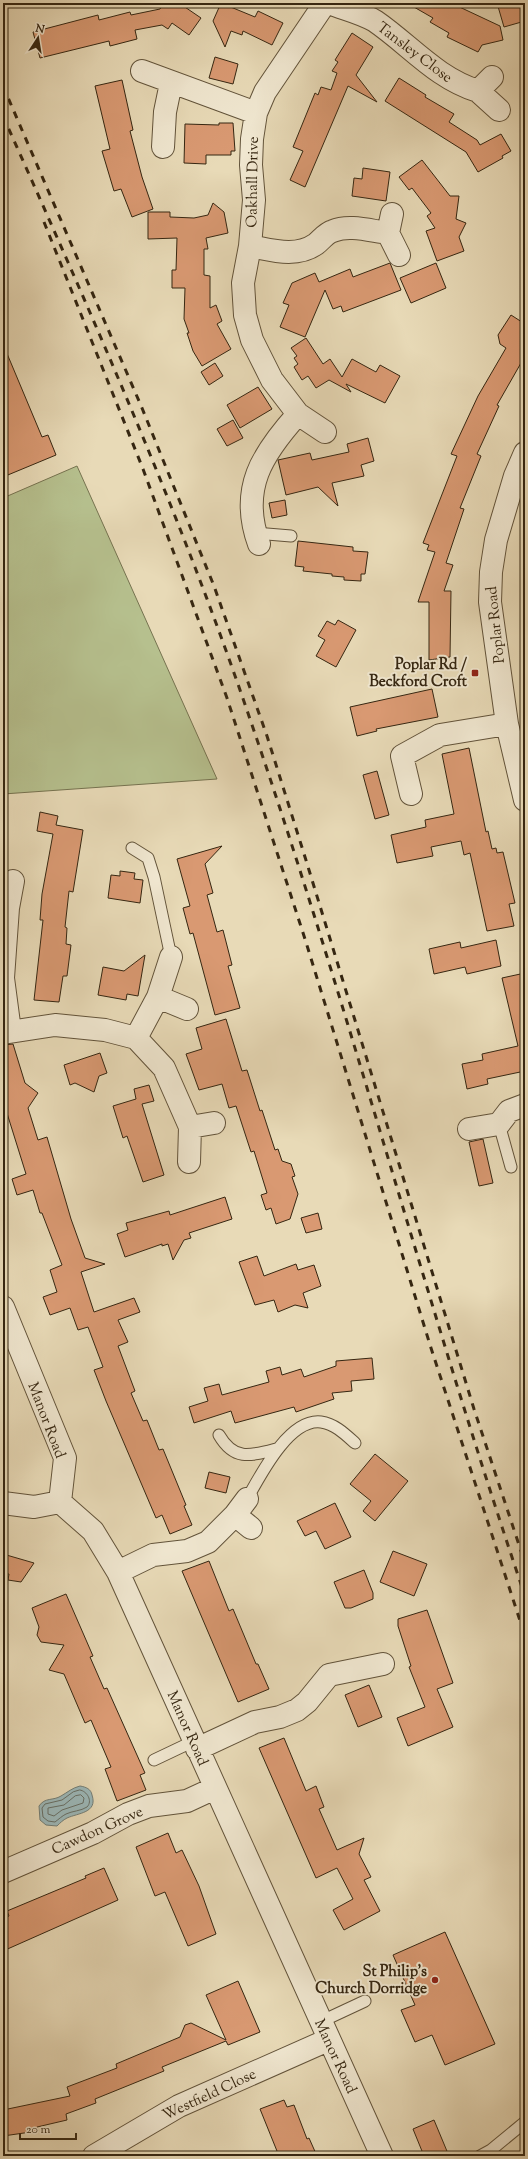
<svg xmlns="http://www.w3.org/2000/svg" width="528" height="2159" font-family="'Sorts Mill Goudy',serif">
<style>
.green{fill:#b6c08e;stroke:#767350}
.water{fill:#9cb8b9;stroke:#737e76}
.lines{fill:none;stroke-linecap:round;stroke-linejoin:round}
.shore{stroke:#686f65;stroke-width:1}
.building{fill:#d99972;stroke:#352611}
.service-casing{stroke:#62533a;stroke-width:13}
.minor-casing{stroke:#62533a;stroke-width:24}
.service{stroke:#f0e7d0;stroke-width:11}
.minor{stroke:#f0e7d0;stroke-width:22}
.rail{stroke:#352611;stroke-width:3;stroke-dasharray:7 7;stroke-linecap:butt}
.poi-dot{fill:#8f2418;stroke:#f0e7d0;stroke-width:1.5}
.labels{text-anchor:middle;stroke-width:4;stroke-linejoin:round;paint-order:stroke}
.street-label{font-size:15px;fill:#352611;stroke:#f0e7d0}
.poi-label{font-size:15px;font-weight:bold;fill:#352611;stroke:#f0e7d0;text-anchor:end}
</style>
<rect width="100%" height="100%" fill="#e8dab7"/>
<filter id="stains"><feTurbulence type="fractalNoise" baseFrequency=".005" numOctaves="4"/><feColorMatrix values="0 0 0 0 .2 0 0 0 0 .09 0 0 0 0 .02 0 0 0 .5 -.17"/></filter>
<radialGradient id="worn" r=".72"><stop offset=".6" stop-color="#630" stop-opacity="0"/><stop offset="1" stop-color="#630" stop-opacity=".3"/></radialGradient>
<path class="green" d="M77 466 217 779 3 794V498Z"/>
<path class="water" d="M80 1786C86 1787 91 1789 92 1795 98 1813 78 1813 67 1818 63 1820 60 1823 57 1826L46 1825 40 1820 39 1806C45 1797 53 1801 61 1796 68 1792 72 1788 80 1786Z"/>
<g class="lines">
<path class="shore" d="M80 1790C87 1791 93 1801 87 1807 81 1811 72 1811 66 1814 62 1816 59 1819 55 1822L48 1821 43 1817 42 1808 45 1804 62 1800 73 1792Z
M81 1795 84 1798 83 1803 62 1810 54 1816 48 1814V1808L64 1805 75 1796Z"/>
</g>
<path class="building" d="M164 3H179L201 18 189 35 172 23 168 29 162 25 135 30 137 39 110 46 109 41 40 58 33 32 98 15 99 20 130 12 131 15 160 9Z
M221 3 255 17 258 11 283 23 272 45 243 31 242 35 231 31 225 47 213 21Z
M407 3H451L500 26 503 40 482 45 478 52 447 37 449 33 430 22 433 18Z
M497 3H525V21L504 27Z
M352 33 373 47 356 75 377 102 348 86 305 187 290 180 303 151 293 147 315 93 318 95 321 87 331 90 337 73 332 71 338 62 335 60Z
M215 57 238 64 233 84 209 78Z
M399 78 426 95 425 97 454 114 449 122 477 140 480 145 501 134 511 151 502 156 503 158 478 172 466 152 385 101Z
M122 80 133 130 130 131 142 177 153 209 132 217 121 189 114 191 102 151 110 149 95 86Z
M219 123H233L235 151H231V155H206V164L184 163 185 124 219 125Z
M422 160 450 196H459L456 219 466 223 459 237 464 251 437 261 426 231 435 228 427 216 431 213 412 188 409 190 399 177Z
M363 168 390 172 386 201 352 196 354 178 362 179Z
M213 203 224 212 228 233 206 238 208 249H204V275L210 276V308L216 305 222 321 217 324 231 349 202 366 193 351 187 333H189L184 319 185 288H172V270H176L177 238 148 239V212H170V217L194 218 208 215Z
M390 263 401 290 343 312 341 306 333 309 325 290 305 337 280 327 289 305 283 303 292 283 315 273 319 282 350 269 353 277Z
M436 263 446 288 411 303 400 278Z
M511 315 525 324V356L497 405 499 406 477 454 481 456 460 508 464 509 446 563 453 565 444 591H451L450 657 429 660V602H418L435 552 427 550 429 545 423 543 457 456 451 454 478 396 506 348 500 344 498 335Z
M306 338 323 364 330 359 342 377 352 359 376 372 380 365 400 376 385 403 346 384 351 392 329 380 316 388 308 376 302 380 294 367 298 364 294 358 297 356 291 348Z
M3 344 42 437 48 435 56 455 3 477Z
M215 363 223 376 209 385 201 372Z
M258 387 272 409 240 428 227 405Z
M233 420 243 438 227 446 217 429Z
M368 438 374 461 361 465 364 476 332 483 338 506 318 487 286 495 278 460 310 453 312 460 349 452 347 444Z
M285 500 287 515 272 518 269 503Z
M298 541 353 547V551L368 552 365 574H361V581L344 580V577L332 576V574L303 571 304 567 295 566Z
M338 620 356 630 336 667 316 656 325 640 318 636 327 621 335 625Z
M432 689 438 717 376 729 377 731 357 736 350 707Z
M469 748 486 832 488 831 492 849 496 848 497 853 503 852 515 903 509 904 514 926 487 931 470 853 464 855 461 841 431 847 433 856 397 863 391 835 426 827 425 820 454 814 442 754Z
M377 771 389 815 375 819 363 775Z
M40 812 58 816 56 825 83 830 73 892 69 891 65 927 67 928 66 944 71 945 67 976H63L59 1002 34 1000 43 920H40L42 894 53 834 37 831Z
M222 846 205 864 213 893 207 895 217 932 223 930 232 965 228 966 240 1008 215 1015 193 933 190 934 183 908 190 906 177 859Z
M120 871 135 873 134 879 143 880 140 903 108 898 111 875 120 876Z
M496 940 501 966 467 974 465 967 434 974 429 949 460 942 461 948Z
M145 955 138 996 127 994 126 1000 98 995 103 967 124 971Z
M525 973V1071L487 1079 488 1084 467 1089 462 1064 483 1060 482 1054 518 1046 502 978Z
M226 1019 242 1071 247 1070 260 1111 262 1110 275 1150 278 1149 282 1161 291 1164 295 1176 292 1177 298 1194 290 1219 276 1224 271 1208 266 1210 261 1195 267 1193 254 1151 251 1152 236 1106 229 1108 222 1084 199 1090 186 1054 202 1049 196 1028Z
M13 1044 25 1083 38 1093 28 1108 38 1140 47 1137 71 1219 85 1258 105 1264 81 1272 94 1312 134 1298 140 1312 118 1320 128 1342 118 1346 135 1391 131 1393 143 1421 147 1420 159 1450 163 1449 186 1505 184 1506 192 1525 170 1534 162 1515 156 1518 106 1401 94 1370 103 1367 88 1327 78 1330 70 1308 50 1315 43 1297 57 1292 50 1270 62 1265 42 1213H40L33 1190 17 1195 12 1179 26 1174 6 1110 3 1111V1045Z
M100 1053 107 1073 99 1076 94 1092 75 1083 70 1085 64 1065Z
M149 1085 154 1101 142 1104 164 1175 143 1182 127 1136 123 1138 113 1106 136 1099 134 1089Z
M483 1139 493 1183 479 1186 469 1142Z
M225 1197 232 1219 189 1233 191 1238 184 1240 173 1260 168 1244 162 1246V1244L125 1257 117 1234 128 1230 126 1223 169 1211 170 1215Z
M318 1213 322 1229 306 1233 301 1218Z
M257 1256 264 1276 296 1264 298 1270 314 1265 321 1286 303 1293 308 1308 295 1305 278 1312 274 1300 255 1305 239 1262Z
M372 1358 374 1379 351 1381 352 1391 332 1393 334 1399 296 1412 294 1407 235 1423 231 1411 194 1423 189 1407 208 1401 204 1388 219 1384 222 1395 269 1382 266 1371 280 1367 282 1375 301 1369 304 1377 336 1366V1361Z
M375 1454 408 1481 375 1521 363 1511 371 1501 350 1484Z
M209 1472 230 1477 226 1493 205 1488Z
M335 1503 351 1537 325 1549 316 1531 305 1536 297 1521Z
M393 1551 427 1564 414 1596 380 1582Z
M3 1554 34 1563 21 1582 8 1580 9 1574H3Z
M209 1561 229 1611 233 1609 256 1664H258L269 1689 238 1702 182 1571Z
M364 1570 373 1593V1599L351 1608H345L334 1582Z
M66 1594 93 1656 90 1657 104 1689 107 1688 145 1773 140 1775 146 1790 117 1801 105 1769 111 1767 91 1720 85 1723 64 1674 49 1670 64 1645 41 1642 37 1635 39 1627 32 1608Z
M427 1610 453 1683 437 1689 453 1727 408 1746 397 1718 425 1707 409 1667 411 1666 398 1626V1619Z
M369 1685 382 1717 358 1727 345 1695Z
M284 1738 306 1791 316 1786 324 1807 319 1809 337 1850 364 1838 359 1854 371 1877 364 1880 380 1911 344 1930 333 1910 353 1899 337 1868 316 1878 259 1748Z
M168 1833 176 1853 182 1850 199 1886 216 1934 188 1946 165 1892 155 1896 136 1847Z
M104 1868 118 1900 3 1951V1919L9 1916 7 1911 86 1878 85 1876Z
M445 1932 495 2044 445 2065 432 2035 415 2042 401 2010 415 2005 393 1955Z
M238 1981 260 2032 228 2045 226 2041 162 2067 164 2071 95 2099 96 2103 66 2114 67 2120 37 2127 38 2131 3 2136V2110L70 2096 67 2087 117 2068 116 2064 180 2037 185 2025 191 2023 226 2040 206 1995Z
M284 2100 287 2107 294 2105 307 2139 309 2138 317 2156H279L260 2109Z
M434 2120 449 2156H424L413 2129Z"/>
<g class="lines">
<defs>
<path id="service" d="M255 533 291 536
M132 848 148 858 154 877 171 957
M499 1124 511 1167
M219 1435C234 1461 250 1456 276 1449
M247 1499C260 1476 289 1418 321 1422 335 1424 345 1434 355 1443
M154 1760 194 1741
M320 2022 365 2001
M480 2156 491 2150 525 2122"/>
<path id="minor" d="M329 3C344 9 362 13 375 21 410 45 436 78 478 91L492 77
M142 71 256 113
M478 91 499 110
M163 147 165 112 171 83
M392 214 388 233 399 255
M250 246C272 250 296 258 316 244 321 240 326 233 333 231 349 224 371 231 388 233
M298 414 325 432
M525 453 515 476 496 540 491 572 490 602 507 724 525 800
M259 544C239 489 262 454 298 414L272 380 252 340 245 315 243 283 250 246 254 200 251 165 252 139 256 113 265 92 325 3
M411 794 402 756 440 735 507 724
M158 997 187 1009
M10 1031 3 978 8 908 13 881
M3 1033 55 1025 105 1030 136 1038 164 1068 190 1127 214 1123
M136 1038 158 997 171 957
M469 1129 499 1124 509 1111 525 1105
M189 1162 190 1127
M3 1307 65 1458 60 1502
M60 1502 93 1531 118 1572 382 2156
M3 1503 34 1507 60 1502
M235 1515 251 1528
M118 1572 153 1555 187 1551 208 1542 235 1515 247 1499
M197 1749 255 1722 280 1717 297 1710 307 1702 329 1675 383 1664
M3 1872 93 1833 128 1814 149 1806 187 1801 215 1788
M94 2156 179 2106 328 2040"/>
</defs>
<use href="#service" class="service-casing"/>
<use href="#minor" class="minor-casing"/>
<use href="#service" class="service"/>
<use href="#minor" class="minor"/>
<path class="rail" d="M3 86 142 408 214 586 267 736 305 857 474 1409 525 1563
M3 116C92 315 181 515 251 722 350 1011 427 1307 525 1596
M44 222 143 469 227 698 305 939 431 1348 525 1636"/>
</g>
<g class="poi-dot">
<rect x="471" y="669" width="8" height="8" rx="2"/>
<circle cx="435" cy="1980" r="4"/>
</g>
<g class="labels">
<g class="street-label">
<text transform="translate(415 52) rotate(37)" y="5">Tansley Close</text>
<text transform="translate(252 182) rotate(-89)" y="5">Oakhall Drive</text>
<text transform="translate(495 625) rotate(-96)" y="5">Poplar Road</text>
<text transform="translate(47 1420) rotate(69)" y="5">Manor Road</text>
<text transform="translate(188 1728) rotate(66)" y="5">Manor Road</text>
<text transform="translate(97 1830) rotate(-24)" y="5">Cawdon Grove</text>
<text transform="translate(336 2056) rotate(65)" y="5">Manor Road</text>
<text transform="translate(209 2094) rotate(-25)" y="5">Westfield Close</text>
</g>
<g class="poi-label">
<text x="467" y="669">Poplar Rd /<tspan x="467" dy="17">Beckford Croft</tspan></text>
<text x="427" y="1976">St Philip's<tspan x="427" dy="17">Church Dorridge</tspan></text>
</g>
</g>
<rect width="528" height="2159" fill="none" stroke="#e8dab7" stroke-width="16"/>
<rect x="4" y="4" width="520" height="2151" fill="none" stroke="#352611" stroke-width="2"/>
<rect x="8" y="8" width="512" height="2143" fill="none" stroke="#352611"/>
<g transform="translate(38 38) rotate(12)" stroke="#f0e7d0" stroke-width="3" paint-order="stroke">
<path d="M0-3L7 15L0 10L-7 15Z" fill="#352611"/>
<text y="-6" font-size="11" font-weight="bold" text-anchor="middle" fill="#352611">N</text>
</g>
<path d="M20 2133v6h56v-6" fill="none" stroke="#352611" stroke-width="2"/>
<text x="26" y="2133" font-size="12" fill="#352611" stroke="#f0e7d0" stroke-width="3" paint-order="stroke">20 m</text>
<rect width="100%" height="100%" filter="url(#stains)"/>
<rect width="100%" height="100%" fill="url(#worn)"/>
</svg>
